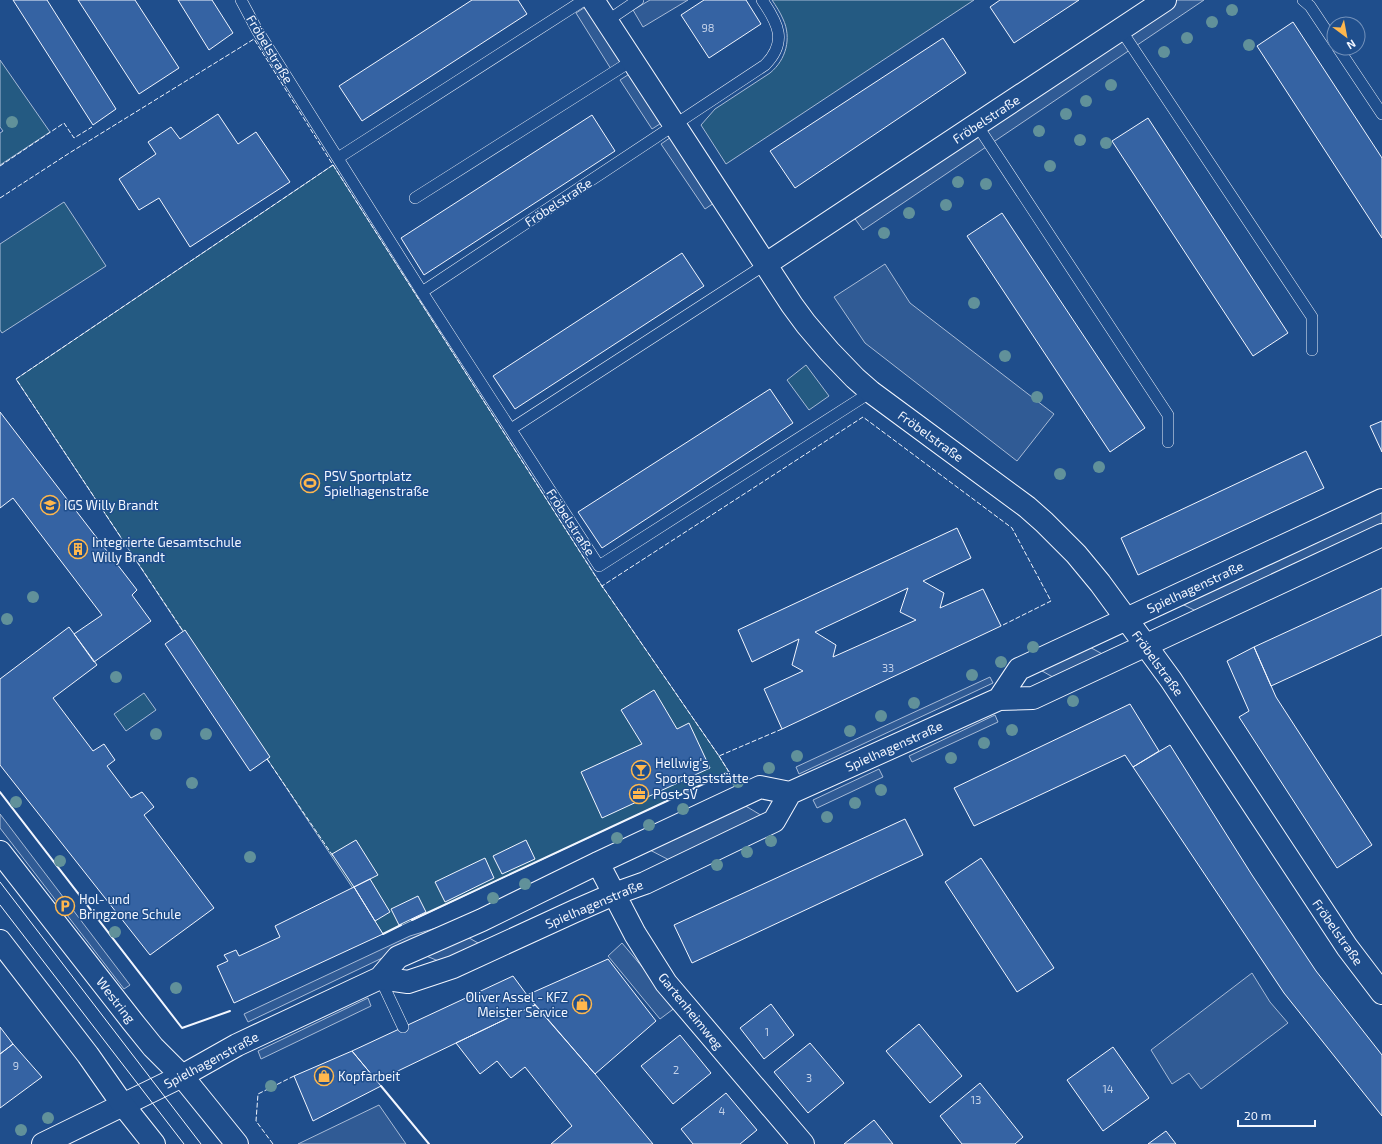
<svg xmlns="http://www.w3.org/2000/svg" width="1382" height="1144" font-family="'Exo 2',sans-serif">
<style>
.green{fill:#245a82;stroke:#a8bbd7}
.parking{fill:#305b95;stroke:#a8bbd7}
.building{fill:#3563a3;stroke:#f2f6ff;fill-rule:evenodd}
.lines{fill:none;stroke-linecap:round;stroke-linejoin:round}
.service-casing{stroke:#f2f6ff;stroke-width:12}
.minor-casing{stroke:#f2f6ff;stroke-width:24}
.secondary-casing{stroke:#f2f6ff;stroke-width:24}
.service{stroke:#1f4e8c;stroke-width:11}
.minor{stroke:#1f4e8c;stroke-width:22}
.secondary{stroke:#1f4e8c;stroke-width:22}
.tram{stroke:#f2f6ff;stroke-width:1}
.fence{stroke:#f2f6ff;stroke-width:1;stroke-dasharray:5 2;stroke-linecap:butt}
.wall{stroke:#f2f6ff;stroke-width:2}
.tree{fill:#61919a}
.labels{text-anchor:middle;stroke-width:3;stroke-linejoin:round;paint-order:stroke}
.number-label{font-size:11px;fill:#c3d1e8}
.street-label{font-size:13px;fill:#f2f6ff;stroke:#1f4e8c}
.poi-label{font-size:13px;fill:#f2f6ff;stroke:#1f4e8c;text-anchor:start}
</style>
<rect width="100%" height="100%" fill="#1f4e8c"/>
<path class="green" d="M772 0H974L726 164 701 125 715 109 770 73C786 60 792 38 783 19 780 12 776 6 772 0Z
M0 60 50 132 0 165V133L3 131 0 127Z
M333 165 602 586 719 756 729 772 383 934 16 379Z
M64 202 106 266 2 333 0 330V244Z
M806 365 829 396 809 410 787 380Z
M144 693 156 710 126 731 114 714Z"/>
<path class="parking" d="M650 0H688L643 27 633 10Z
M1176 0H1204L863 230 853 216Z
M590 4 625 61 611 69 576 13Z
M634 71 666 120 652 129 620 80Z
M674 135 717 201 705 209 661 144Z
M885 264 910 303 1054 414 1017 461 865 343 834 297Z
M1382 505V529L1202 614 1176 601Z
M1084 644 1108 657 1058 680 1035 667Z
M990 677 993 683 799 774 796 767Z
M995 715 998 722 912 762 909 756Z
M879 769 883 777 817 808 813 800Z
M744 805 764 817 671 861 648 849Z
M0 814 130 985 124 989 0 828Z
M462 920 248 1022 244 1014 410 936Z
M464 935 485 947 448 965 424 955Z
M622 943 676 1007 660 1019 608 956Z
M1252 973 1270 1002 1288 1023 1201 1089 1189 1073 1172 1084 1151 1050Z
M368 998 371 1006 261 1059 258 1051Z
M379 1105 406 1144H298Z"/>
<path class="building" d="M13 0H47L116 109 93 125Z
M78 0H135L179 68 139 94Z
M178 0H212L233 33 209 50Z
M472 0H518L527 14 362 121 339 86Z
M704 0H746L761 24 709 58 681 15Z
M1000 0H1079L1014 43 990 7Z
M1293 22 1382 158V238L1257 46Z
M943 38 966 73 795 188 770 151Z
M218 114 238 144 256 132 290 182 190 247 159 198 139 210 119 179 156 154 148 142 171 127 180 139Z
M592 115 615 151 424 275 401 238Z
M1148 118 1288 333 1253 356 1112 141Z
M1002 213 1145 428 1110 452 967 236Z
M682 253 704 286 515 409 493 376Z
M770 389 793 423 602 548 578 512Z
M0 412 137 590 132 595 151 621 94 662 74 634 102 615 13 498 0 508Z
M1382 421V452L1370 426Z
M1306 451 1324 488 1138 575 1121 538Z
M957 528 971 558 923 581 944 593 940 608 983 589 1001 626 782 729 764 689 803 671 792 665 799 639 752 662 738 630ZM908 588 900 612 916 620 833 657 836 645 815 632Z
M1382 588V635L1271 686 1254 647Z
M69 627 97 665 53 698 93 751 104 744 115 760 107 766 131 798 142 792 154 807 144 815 214 908 150 955 0 765V679Z
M185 630 270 757 250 771 165 644Z
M1254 647 1276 697 1372 845 1337 868 1239 717 1249 711 1227 661Z
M654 690 677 729 689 723 710 768 602 818 581 772 642 744 621 710Z
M1130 704 1159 751 1133 767 1125 755 974 826 954 788Z
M1170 745 1252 875 1316 971 1382 1055V1116L1284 993 1133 767Z
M905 819 923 855 692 963 674 925Z
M356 840 378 875 354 887 332 854Z
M526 840 535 859 502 874 493 856Z
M485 858 494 878 445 902 435 882Z
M981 858 1054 968 1017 992 945 882Z
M370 879 390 912 375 921 354 887Z
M354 887 383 934 234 1003 217 966 228 961 224 955 236 950 239 956 280 937 275 926Z
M418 896 426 912 399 925 391 909Z
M608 959 656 1021 595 1074 527 995Z
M513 976 527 995 535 1005 377 1081 352 1051Z
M771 1004 794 1035 764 1059 740 1028Z
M535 1005 595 1074 653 1144H551L572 1126 525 1067 511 1078 497 1061 480 1074 456 1043Z
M919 1024 962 1076 930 1103 886 1051Z
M0 1027 13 1044 0 1054Z
M680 1035 711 1073 673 1104 641 1066Z
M810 1043 844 1083 808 1113 774 1072Z
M13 1044 42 1077 0 1108V1054Z
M1113 1047 1149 1098 1103 1131 1067 1080Z
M352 1051 381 1086 313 1121 294 1076Z
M980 1083 1023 1137 1015 1144H962L940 1116Z
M726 1093 757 1130 740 1144H693L681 1129Z
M874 1120 893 1144H844Z
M1166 1131 1176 1144H1148Z"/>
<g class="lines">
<defs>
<path id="service" d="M241 0 257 30 422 292 599 566 871 392
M1303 0 1310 6 1334 42
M607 21 638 0
M1121 30 1312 317V350
M1338 48 1382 114
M977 125 1168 415V442
M338 158 584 0
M415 198 633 60
M422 292 765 65C788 42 778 23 762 0
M511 429 766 264
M380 978 403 1027"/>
<path id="minor" d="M593 0 792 305 806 324 829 351 855 378 871 392 1027 507 1044 522 1076 554 1100 583 1171 680 1347 947 1382 993
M766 264 1165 0
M999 699 1019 669 1382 500
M598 863 635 934 666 983 803 1144
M380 978 408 982 453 967 575 911 614 894 645 883 774 821 790 793
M43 1144 182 1076 237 1045 380 978 398 957 482 920 598 863 760 787 790 793 999 699 1033 698 1382 535"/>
<path id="secondary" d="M0 852 132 1021 153 1047 182 1076 237 1144
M0 941 88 1055 123 1105 154 1144"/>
</defs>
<use href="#service" class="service-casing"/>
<use href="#minor" class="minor-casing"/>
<use href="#secondary" class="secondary-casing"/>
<use href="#service" class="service"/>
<use href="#minor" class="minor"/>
<use href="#secondary" class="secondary"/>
<path class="tram" d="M0 882 201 1144
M0 905 184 1144"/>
<path class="fence" d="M333 165 603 588
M0 166 64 123 74 138 92 127
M0 198 71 152 254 39 333 165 16 379 183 631
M782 729 719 756 602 586 863 417 1012 528 1051 601 1001 626
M719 756 729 772
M267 759 333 856
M273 1144 256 1121 258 1094 294 1076"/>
<path class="wall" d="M0 792 182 1028 230 1011
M412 920 729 772
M383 934 401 925
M381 1086 429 1144"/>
</g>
<g class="tree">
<circle cx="1232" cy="10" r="6"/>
<circle cx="1212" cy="22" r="6"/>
<circle cx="1187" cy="38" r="6"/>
<circle cx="1249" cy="45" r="6"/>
<circle cx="1164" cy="52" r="6"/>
<circle cx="1111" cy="85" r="6"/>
<circle cx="1086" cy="101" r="6"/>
<circle cx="1066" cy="114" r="6"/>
<circle cx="12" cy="122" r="6"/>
<circle cx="1039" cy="131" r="6"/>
<circle cx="1080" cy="140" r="6"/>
<circle cx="1106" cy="143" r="6"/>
<circle cx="1050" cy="166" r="6"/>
<circle cx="958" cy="182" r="6"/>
<circle cx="986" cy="184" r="6"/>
<circle cx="946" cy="205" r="6"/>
<circle cx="909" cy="213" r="6"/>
<circle cx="884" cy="233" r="6"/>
<circle cx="974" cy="303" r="6"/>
<circle cx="1005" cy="356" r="6"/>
<circle cx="1037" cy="397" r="6"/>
<circle cx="1099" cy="467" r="6"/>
<circle cx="1060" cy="474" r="6"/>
<circle cx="33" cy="597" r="6"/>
<circle cx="7" cy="619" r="6"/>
<circle cx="1033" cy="647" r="6"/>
<circle cx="1001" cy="662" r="6"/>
<circle cx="972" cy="675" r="6"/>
<circle cx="116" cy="677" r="6"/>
<circle cx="1073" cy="701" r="6"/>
<circle cx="914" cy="703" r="6"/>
<circle cx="881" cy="716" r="6"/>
<circle cx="1012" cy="730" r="6"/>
<circle cx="850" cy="731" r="6"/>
<circle cx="156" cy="734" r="6"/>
<circle cx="206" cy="734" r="6"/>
<circle cx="984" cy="743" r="6"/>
<circle cx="797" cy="756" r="6"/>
<circle cx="951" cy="758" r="6"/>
<circle cx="769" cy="768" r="6"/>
<circle cx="738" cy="782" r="6"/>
<circle cx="192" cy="783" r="6"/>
<circle cx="881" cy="790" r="6"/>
<circle cx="16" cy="802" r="6"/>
<circle cx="855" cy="803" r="6"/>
<circle cx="683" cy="809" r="6"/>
<circle cx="827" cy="817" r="6"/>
<circle cx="649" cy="825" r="6"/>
<circle cx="617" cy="838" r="6"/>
<circle cx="771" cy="841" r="6"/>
<circle cx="747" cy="852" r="6"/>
<circle cx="250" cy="857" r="6"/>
<circle cx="60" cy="861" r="6"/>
<circle cx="717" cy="865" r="6"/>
<circle cx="525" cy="884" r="6"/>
<circle cx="493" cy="898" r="6"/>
<circle cx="115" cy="932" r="6"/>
<circle cx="176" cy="988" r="6"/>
<circle cx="271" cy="1086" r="6"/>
<circle cx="48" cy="1118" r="6"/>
<circle cx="21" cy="1130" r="6"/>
</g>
<defs>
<symbol id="stadium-ring" viewBox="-11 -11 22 22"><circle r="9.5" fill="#1f4e8c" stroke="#ffb74d" stroke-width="1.5"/><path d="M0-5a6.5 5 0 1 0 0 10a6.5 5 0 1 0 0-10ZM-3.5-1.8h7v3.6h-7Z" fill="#ffb74d"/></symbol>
<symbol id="school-ring" viewBox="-11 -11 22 22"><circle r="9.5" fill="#1f4e8c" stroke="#ffb74d" stroke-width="1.5"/><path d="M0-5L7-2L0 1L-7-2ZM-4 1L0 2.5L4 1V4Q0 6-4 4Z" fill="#ffb74d"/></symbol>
<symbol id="building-ring" viewBox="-11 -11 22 22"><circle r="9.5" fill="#1f4e8c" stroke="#ffb74d" stroke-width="1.5"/><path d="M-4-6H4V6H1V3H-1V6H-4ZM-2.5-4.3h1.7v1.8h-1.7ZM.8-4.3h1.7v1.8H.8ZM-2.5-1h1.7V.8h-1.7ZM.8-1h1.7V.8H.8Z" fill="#ffb74d"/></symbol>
<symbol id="bar-ring" viewBox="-11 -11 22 22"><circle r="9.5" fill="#1f4e8c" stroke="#ffb74d" stroke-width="1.5"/><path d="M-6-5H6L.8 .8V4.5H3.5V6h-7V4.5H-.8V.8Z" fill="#ffb74d"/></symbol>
<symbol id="office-ring" viewBox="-11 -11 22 22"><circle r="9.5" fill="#1f4e8c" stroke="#ffb74d" stroke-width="1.5"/><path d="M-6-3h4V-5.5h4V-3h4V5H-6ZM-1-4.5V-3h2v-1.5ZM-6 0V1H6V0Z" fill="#ffb74d"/></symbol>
<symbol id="parking-ring" viewBox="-11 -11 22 22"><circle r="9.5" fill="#1f4e8c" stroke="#ffb74d" stroke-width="1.5"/><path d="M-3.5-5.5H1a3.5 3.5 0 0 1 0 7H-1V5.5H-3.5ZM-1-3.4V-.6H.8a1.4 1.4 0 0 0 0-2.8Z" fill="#ffb74d"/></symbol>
<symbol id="shop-ring" viewBox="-11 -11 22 22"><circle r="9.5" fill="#1f4e8c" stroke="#ffb74d" stroke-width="1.5"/><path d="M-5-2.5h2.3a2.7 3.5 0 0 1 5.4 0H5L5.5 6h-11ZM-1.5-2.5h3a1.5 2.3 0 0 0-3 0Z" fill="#ffb74d"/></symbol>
</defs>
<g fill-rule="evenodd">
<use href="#stadium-ring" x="299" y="472" width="22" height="22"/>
<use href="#school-ring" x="39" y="494" width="22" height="22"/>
<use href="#building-ring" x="67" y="538" width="22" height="22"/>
<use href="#bar-ring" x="630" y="759" width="22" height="22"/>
<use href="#office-ring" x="628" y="783" width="22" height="22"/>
<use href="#parking-ring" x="54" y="895" width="22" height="22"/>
<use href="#shop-ring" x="571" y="993" width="22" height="22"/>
<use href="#shop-ring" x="313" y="1065" width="22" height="22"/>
</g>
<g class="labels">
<g class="number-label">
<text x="708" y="32">98</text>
<text x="888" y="672">33</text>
<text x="767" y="1036">1</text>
<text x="16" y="1070">9</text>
<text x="676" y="1074">2</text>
<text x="809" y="1082">3</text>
<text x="1108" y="1093">14</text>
<text x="976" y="1104">13</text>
<text x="722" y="1115">4</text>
</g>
<g class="street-label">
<text transform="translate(270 49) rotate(59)" y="5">Fröbelstraße</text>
<text transform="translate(986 119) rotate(-33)" y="5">Fröbelstraße</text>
<text transform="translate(558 202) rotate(-33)" y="5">Fröbelstraße</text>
<text transform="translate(931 436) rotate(36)" y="5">Fröbelstraße</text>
<text transform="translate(571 522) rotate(57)" y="5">Fröbelstraße</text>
<text transform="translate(1195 587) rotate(-25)" y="5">Spielhagenstraße</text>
<text transform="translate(1158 663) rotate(54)" y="5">Fröbelstraße</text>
<text transform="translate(894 746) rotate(-24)" y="5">Spielhagenstraße</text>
<text transform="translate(594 904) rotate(-23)" y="5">Spielhagenstraße</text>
<text transform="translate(1338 932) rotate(55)" y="5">Fröbelstraße</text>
<text transform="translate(116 1000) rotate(52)" y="5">Westring</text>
<text transform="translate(691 1011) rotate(51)" y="5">Gartenheimweg</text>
<text transform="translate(211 1060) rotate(-28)" y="5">Spielhagenstraße</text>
</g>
<g class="poi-label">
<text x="324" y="481">PSV Sportplatz<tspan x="324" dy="15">Spielhagenstraße</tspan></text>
<text x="64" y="510">IGS Willy Brandt</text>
<text x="92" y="547">Integrierte Gesamtschule<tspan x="92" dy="15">Willy Brandt</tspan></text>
<text x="655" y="768">Hellwig's<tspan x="655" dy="15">Sportgaststätte</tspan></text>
<text x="653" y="799">Post SV</text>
<text x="79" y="904">Hol- und<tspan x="79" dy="15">Bringzone Schule</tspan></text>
<text x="568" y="1002" text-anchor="end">Oliver Assel - KFZ<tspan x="568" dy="15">Meister Service</tspan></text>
<text x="338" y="1081">Kopfarbeit</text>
</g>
</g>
<g transform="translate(1346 36) rotate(148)"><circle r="19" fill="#1f4e8c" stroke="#7391ba"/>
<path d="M0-3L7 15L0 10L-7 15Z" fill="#ffb74d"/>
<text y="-6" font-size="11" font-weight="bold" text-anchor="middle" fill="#f2f6ff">N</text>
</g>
<path d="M1238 1120v6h77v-6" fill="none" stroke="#f2f6ff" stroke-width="2"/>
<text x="1244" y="1120" font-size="12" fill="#f2f6ff" stroke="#1f4e8c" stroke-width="3" paint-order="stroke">20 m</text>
</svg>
